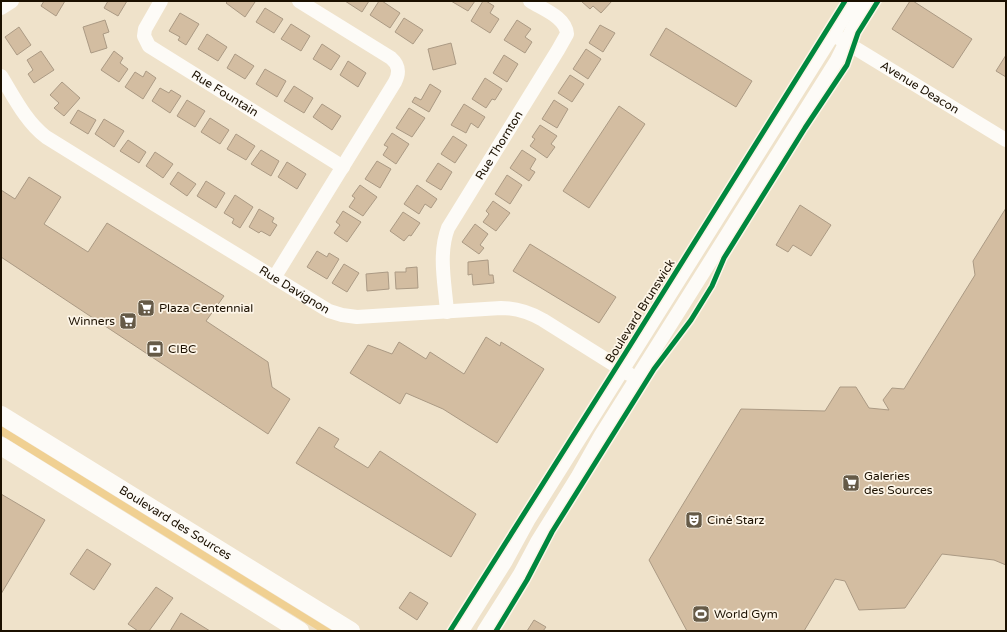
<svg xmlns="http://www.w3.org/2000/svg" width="1007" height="632" font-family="'Varela Round',sans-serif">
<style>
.green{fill:#f0d092}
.building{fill:#d3bda1;stroke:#ab9a84}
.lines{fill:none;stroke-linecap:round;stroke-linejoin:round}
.minor{stroke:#fdfbf7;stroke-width:14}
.major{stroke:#fdfbf7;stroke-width:18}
.cycleway-casing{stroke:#fdf5e7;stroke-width:8}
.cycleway{stroke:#00873e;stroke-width:5}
.labels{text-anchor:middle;stroke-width:3.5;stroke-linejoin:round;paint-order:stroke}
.street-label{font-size:12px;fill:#1b1000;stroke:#fdf5e7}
.poi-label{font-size:12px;fill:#1b1000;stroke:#fdf5e7;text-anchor:start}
</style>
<rect width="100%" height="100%" fill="#efe2ca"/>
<path class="green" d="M1 426 333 631H319L1 435Z"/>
<path class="building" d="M44 1H65L56 16 41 6Z
M108 1H127L118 16 104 8Z
M228 1H253L255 2 245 17 226 3Z
M345 1H369L362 12Z
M379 1H382L400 13 390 28 370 15Z
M451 1H475L468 11Z
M483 1H486L494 6 490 13 499 19 490 33 471 21Z
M581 1H612L601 13 593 6 590 9Z
M910 1H913L972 39 953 68 892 29Z
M265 8 283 19 274 33 256 22Z
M180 13 199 24 186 45 178 40 180 37 169 31Z
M404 18 423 30 413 44 395 32Z
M105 20 109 32 103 34 107 48 91 53 83 27Z
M517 20 531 29 525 37 532 42 525 53 504 40Z
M291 24 310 36 301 51 281 39Z
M600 25 615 33 603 52 589 43Z
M19 27 31 45 17 55 5 37Z
M666 28 752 81 736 107 650 55Z
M207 34 227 47 218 61 198 49Z
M451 43 456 64 433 70 428 49Z
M322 44 340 56 331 70 313 59Z
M586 49 601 59 588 79 573 69Z
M41 51 54 70 34 83 28 74 33 70 27 60Z
M114 51 123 58 120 63 128 69 119 82 101 70Z
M235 54 254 66 245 79 227 68Z
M504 55 518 64 507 82 493 73Z
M1006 55V77L996 71Z
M348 61 366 73 358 87 340 75Z
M265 69 286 81 277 97 256 84Z
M146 71 156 78 143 99 125 87 135 72 143 77Z
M570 75 584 84 572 102 558 93Z
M485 78 502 89 495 100 492 99 486 108 472 99Z
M62 82 80 98 64 116 54 108 59 103 50 95Z
M430 84 441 91 429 112 412 102 415 97 421 100Z
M294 86 313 98 304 113 284 101Z
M160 88 169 93 171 90 181 96 170 113 152 101Z
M187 100 205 111 195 127 177 116Z
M554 100 568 109 557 128 542 119Z
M322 104 341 116 332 130 313 117Z
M464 104 485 117 478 128 471 123 466 133 451 125Z
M619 106 645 124 589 208 563 191Z
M409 108 425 118 412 137 396 128Z
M78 110 96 120 88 134 70 123Z
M210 118 229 130 220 144 201 132Z
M104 119 124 131 114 147 95 134Z
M540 125 557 136 551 144 555 147 547 158 530 146 535 139 532 137Z
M392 133 409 144 396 164 383 155 388 147 384 145Z
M236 134 255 146 246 160 227 149Z
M453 136 467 145 455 163 441 154Z
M128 140 146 152 139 163 120 151Z
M261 150 279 161 271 176 251 164Z
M522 150 536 159 530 169 535 172 529 181 510 168Z
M155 152 173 164 163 178 146 166Z
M377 161 391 169 380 188 365 179Z
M287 162 306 174 297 189 278 177Z
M438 163 452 172 441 190 426 181Z
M178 172 196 184 187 196 170 184Z
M507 175 522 185 510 204 495 194Z
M29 177 61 197 44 224 88 252 107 223 224 296 206 321 268 362 272 387 290 399 268 434 1 257V190L15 199Z
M206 181 225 193 216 208 197 196Z
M360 185 377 197 363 216 349 207 355 198 352 196Z
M417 185 437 199 431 208 425 204 419 214 404 204Z
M235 195 253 207 240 228 232 223 234 219 224 213Z
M493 201 510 213 496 231 483 222 489 214 486 211Z
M800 205 831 225 811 256 793 245 788 252 776 245Z
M1006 208V565L994 560 942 554 905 608 859 610 845 581 835 579 804 631H687L649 560 741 409 825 411 840 387H856L869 408 889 410 883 400 892 388 904 389 975 275 973 261Z
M259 209 274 218 272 222 277 225 270 236 261 231 259 233 249 227Z
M343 211 361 222 347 242 334 233 340 225 336 222Z
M403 212 420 223 411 236 409 235 404 241 390 231Z
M475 224 488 234 480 245 484 248 479 254 462 242Z
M530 244 616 297 599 323 513 271Z
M317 251 327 257 329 253 339 259 327 279 307 267Z
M488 260 489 275H493L494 283 473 285 472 274 468 275V262Z
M344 264 359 273 347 292 332 283Z
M417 267 418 288 396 289 395 272H406V268Z
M388 272 389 289 367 291 366 274Z
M486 337 500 346 501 342 544 369 497 443 443 409 406 393 400 404 350 373 368 345 392 354 399 342 426 359 430 352 464 374Z
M319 427 339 439 334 447 368 468 380 451 476 514 451 557 296 463Z
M1 494 45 520 1 594Z
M87 549 111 564 94 590 70 574Z
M156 587 173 598 149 631H138L128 624Z
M410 592 428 603 417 620 399 608Z
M181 613 210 631H170Z
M534 620 546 627 543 631H527Z"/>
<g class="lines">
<g class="minor">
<path id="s1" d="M161 1 145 29 144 36 149 46 343 167"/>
<path d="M1 8 12 1"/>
<path id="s2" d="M837 37 1006 140"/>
<path id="s3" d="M1 76C14 97 26 122 46 137L154 204 329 311 342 315 357 317 501 308C517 308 529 312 543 320L629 374"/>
<path d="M274 278 395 82C400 72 399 65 391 58L299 1"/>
<path id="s4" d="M447 312C445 284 438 254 448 228L558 50 567 34C566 17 542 9 530 1"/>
<path d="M462 631 506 561 529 519 854 1"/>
<path d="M484 631 520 574 537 542 578 476 601 435 837 60 853 28 869 1"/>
</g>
<g class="major">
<path id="s5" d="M1 415 351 631"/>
<path d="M1 446 300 631"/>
</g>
<defs>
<path id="cycleway" d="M450 631 626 352 845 1
M496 631 527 580 552 532 654 369 691 320 712 286 724 258 805 128 847 65 858 33 878 1"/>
</defs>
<use href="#cycleway" class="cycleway-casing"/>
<use href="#cycleway" class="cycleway"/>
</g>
<defs>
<symbol id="supermarket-square" viewBox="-11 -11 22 22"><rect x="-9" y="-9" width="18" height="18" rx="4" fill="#655a47" stroke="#fdf5e7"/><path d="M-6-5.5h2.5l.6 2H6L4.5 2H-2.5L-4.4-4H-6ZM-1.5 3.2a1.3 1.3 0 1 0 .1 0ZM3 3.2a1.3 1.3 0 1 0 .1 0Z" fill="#fff"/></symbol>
<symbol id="bank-square" viewBox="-11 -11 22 22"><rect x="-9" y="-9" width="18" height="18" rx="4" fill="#655a47" stroke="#fdf5e7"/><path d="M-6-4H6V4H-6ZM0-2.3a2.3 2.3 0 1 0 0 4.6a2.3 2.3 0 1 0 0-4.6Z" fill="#fff"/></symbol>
<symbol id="theatre-square" viewBox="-11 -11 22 22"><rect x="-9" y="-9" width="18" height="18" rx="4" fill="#655a47" stroke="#fdf5e7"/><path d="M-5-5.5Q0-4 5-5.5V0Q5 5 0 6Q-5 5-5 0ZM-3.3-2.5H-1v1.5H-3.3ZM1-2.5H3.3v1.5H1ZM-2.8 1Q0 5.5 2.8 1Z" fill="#fff"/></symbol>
<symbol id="stadium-square" viewBox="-11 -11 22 22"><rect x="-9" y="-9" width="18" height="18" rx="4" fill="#655a47" stroke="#fdf5e7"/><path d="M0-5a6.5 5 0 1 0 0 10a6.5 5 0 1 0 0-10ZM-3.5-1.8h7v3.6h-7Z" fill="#fff"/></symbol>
</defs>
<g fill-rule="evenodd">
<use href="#supermarket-square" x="136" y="298" width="20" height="20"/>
<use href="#supermarket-square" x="118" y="311" width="20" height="20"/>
<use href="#bank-square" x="145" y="339" width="20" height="20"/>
<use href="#supermarket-square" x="841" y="473" width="20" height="20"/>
<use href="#theatre-square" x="684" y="510" width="20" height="20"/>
<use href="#stadium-square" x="691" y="604" width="20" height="20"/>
</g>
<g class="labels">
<g class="street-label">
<text dy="4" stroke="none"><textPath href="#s2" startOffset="97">Avenue Deacon</textPath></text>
<text dy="4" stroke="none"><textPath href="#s1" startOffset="140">Rue Fountain</textPath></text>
<text dy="4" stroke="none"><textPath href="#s4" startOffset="182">Rue Thornton</textPath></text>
<text dy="4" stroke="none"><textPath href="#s3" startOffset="368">Rue Davignon</textPath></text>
<text transform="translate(640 311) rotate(-58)" y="4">Boulevard Brunswick</text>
<text dy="4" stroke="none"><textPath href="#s5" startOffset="205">Boulevard des Sources</textPath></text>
</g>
<g class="poi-label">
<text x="159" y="312">Plaza Centennial</text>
<text x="115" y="325" text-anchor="end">Winners</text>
<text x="168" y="353">CIBC</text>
<text x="864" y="480">Galeries<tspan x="864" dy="14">des Sources</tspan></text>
<text x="707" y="524">Ciné Starz</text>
<text x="714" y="618">World Gym</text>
</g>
</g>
<rect width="1007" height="632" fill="none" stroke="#1b1000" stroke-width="4"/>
</svg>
